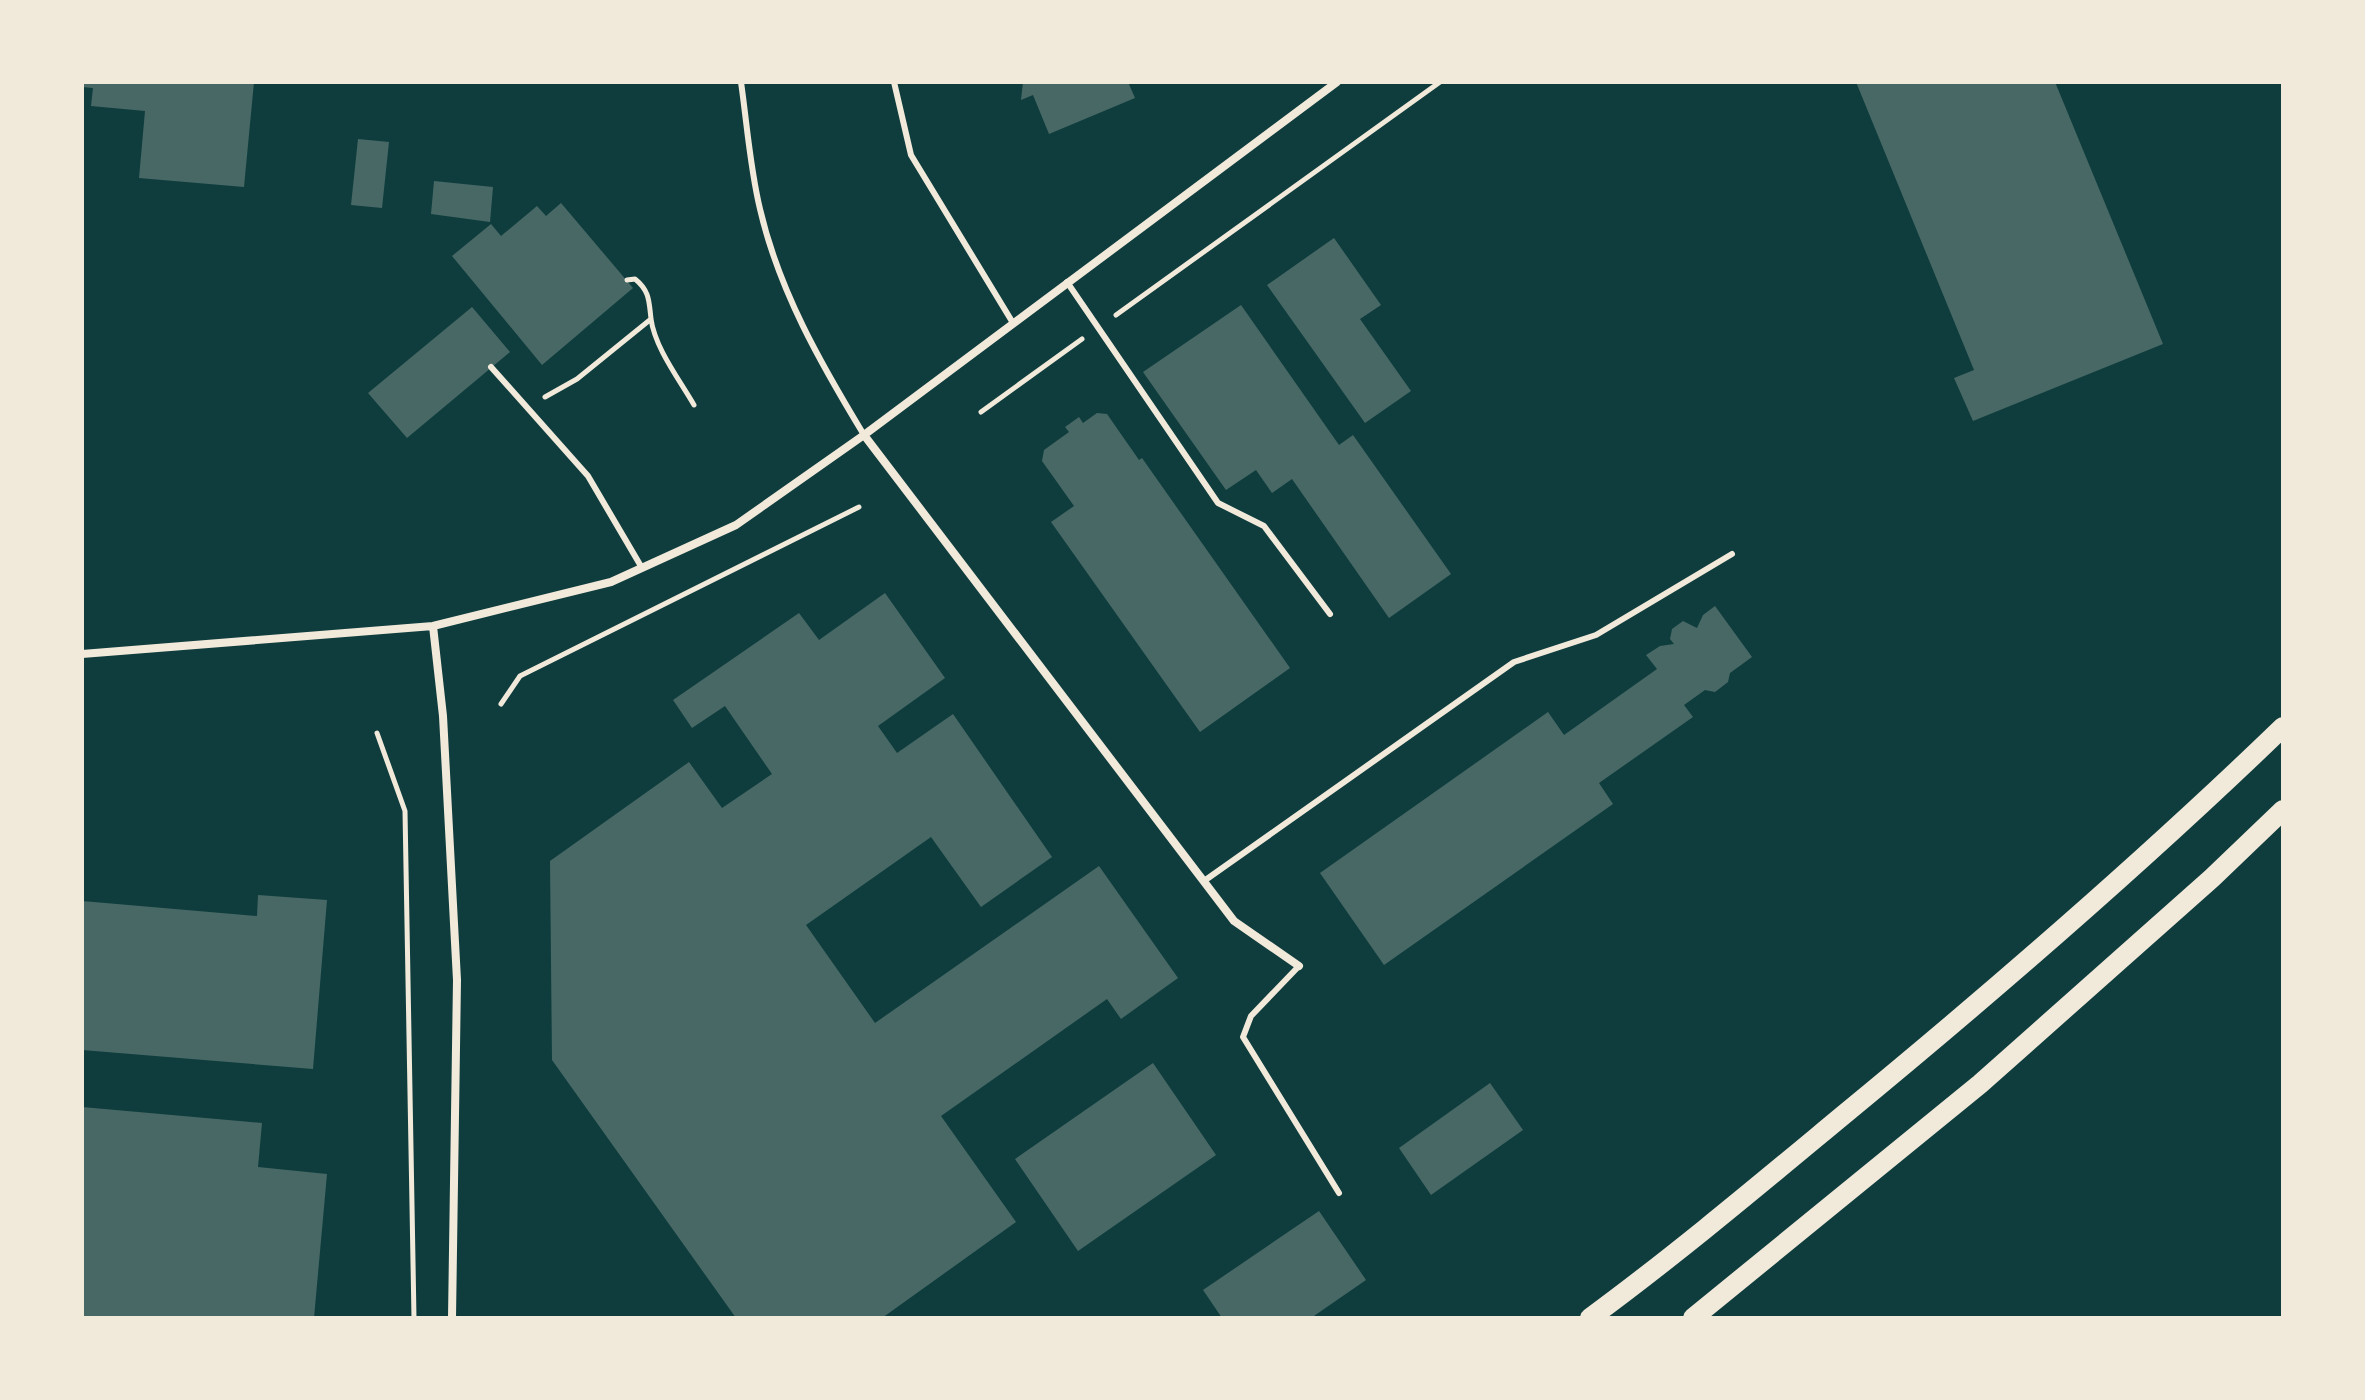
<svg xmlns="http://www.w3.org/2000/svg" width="2365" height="1400" font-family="'PT Sans',sans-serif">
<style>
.building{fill:#486865}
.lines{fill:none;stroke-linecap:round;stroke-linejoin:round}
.path{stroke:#f1e9da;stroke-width:5}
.service{stroke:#f1e9da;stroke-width:6}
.minor{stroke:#f1e9da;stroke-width:8}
.primary{stroke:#f1e9da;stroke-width:20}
</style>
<rect width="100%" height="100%" fill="#0f3d3e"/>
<path class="building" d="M82 82H254L244 187 139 178 145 111 91 106 93 88 82 87Z
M1023 82H1128L1135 98 1049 134 1033 95 1021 100Z
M1856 82H2055L2163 344 1973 421 1954 378 1974 370Z
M358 139 389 142 382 208 351 205Z
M434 181 493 187 490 222 431 214Z
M561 203 633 288 542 365 452 256 491 224 501 236 537 206 546 216Z
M1334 238 1381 305 1360 319 1411 391 1365 423 1267 285Z
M1241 305 1339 445 1353 435 1451 574 1389 618 1292 479 1272 493 1256 470 1226 490 1143 372Z
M472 307 510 352 407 438 368 393Z
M1097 413 1107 414 1139 460 1142 458 1290 668 1200 732 1051 522 1074 506 1042 461 1044 450 1069 432 1065 427 1079 417 1083 423Z
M885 593 945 678 878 726 897 753 953 714 1052 857 981 907 931 837 806 925 875 1023 1099 866 1178 978 1121 1019 1107 999 941 1116 1016 1222 882 1318H736L552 1060 550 861 689 762 722 808 772 774 725 706 692 728 673 700 799 613 819 640Z
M1715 606 1752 657 1730 673 1728 682 1715 692 1705 690 1684 705 1693 717 1599 783 1613 804 1384 965 1320 873 1548 712 1564 735 1657 669 1646 655 1660 646 1674 644 1670 639 1672 629 1683 621 1697 628 1703 615Z
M258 895 327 900 313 1069 82 1050V901L257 916Z
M1153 1063 1216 1155 1078 1251 1015 1159Z
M1490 1083 1523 1130 1431 1195 1399 1148Z
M82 1107 262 1123 258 1167 327 1174 314 1318H82Z
M1319 1211 1366 1280 1311 1318H1222L1203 1290Z"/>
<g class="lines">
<path class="path" d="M627 280 635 279C650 291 649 302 651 319 655 348 679 379 694 405
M1116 315 1440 82
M545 397 577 379 651 319
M981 412 1082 339
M501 704 520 676 859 507
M377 733 405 811 414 1318"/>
<path class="service" d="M741 82C747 124 750 168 760 209 779 291 821 364 864 435
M894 82 911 155 1013 323
M1067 282 1218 503 1264 526 1330 614
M491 367 588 476 642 568
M1204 881 1514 662 1596 635 1732 554
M1299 966 1251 1016 1243 1037 1339 1193"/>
<path class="minor" d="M864 435 1234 921 1299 966
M433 626 443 716 457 980 452 1318
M82 654 433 626 611 582 736 525 864 435 1337 82"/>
<path class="primary" d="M1590 1318C1677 1254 1759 1185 1841 1117 1993 992 2142 863 2283 727
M1693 1318 1980 1084 2212 878 2283 810"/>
</g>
<rect width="2365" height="1400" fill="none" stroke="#f1e9da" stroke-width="168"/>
</svg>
